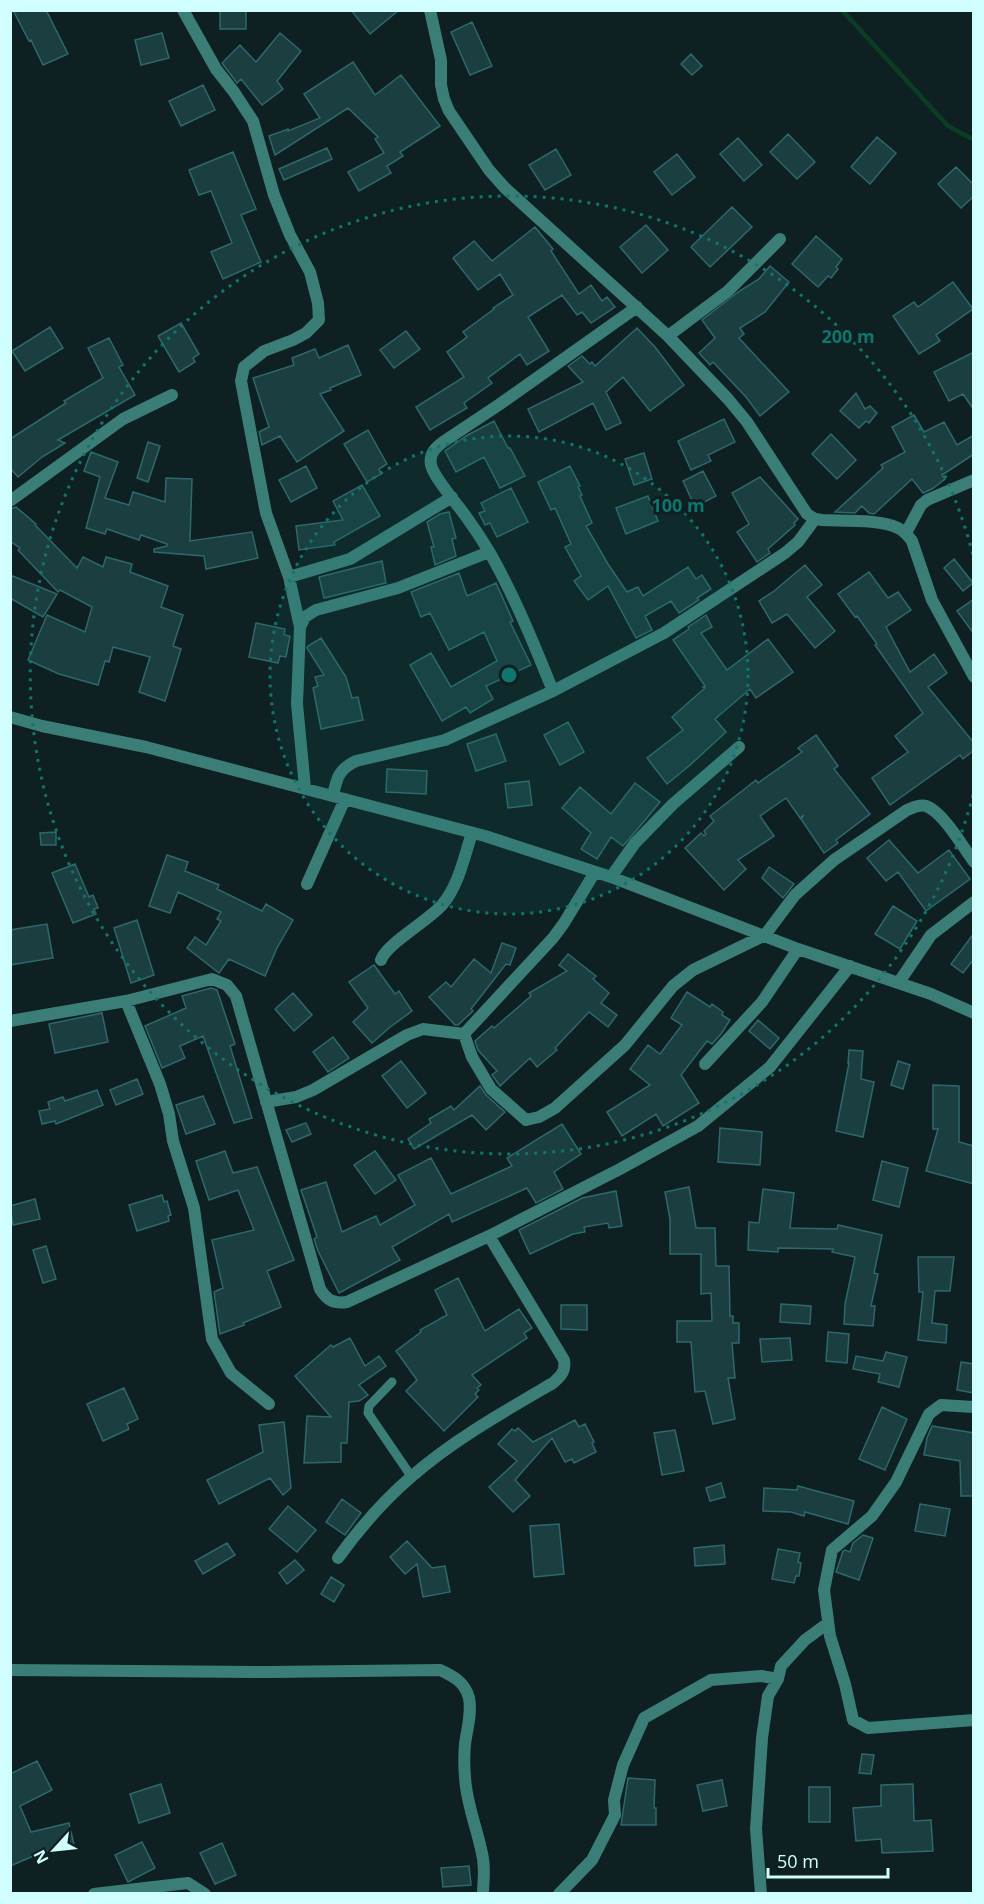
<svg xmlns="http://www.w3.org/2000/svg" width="984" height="1904" font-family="'Open Sans',sans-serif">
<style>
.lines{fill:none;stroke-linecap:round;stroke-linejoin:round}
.stream{stroke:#0b3d25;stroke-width:4.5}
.building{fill:#1b3e41;stroke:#2e686d;stroke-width:1.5}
.lane{stroke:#3b7e78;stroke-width:9}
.street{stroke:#3b7e78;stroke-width:12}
.ring{fill:none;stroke:#0f766e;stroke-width:3;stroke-dasharray:3 6}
.centre{fill:#0f766e;stroke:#0e2021;stroke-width:3}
.ring-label{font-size:18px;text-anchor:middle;font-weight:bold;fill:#0f766e;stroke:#0e2021;stroke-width:6;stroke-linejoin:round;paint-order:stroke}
</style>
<rect width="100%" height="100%" fill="#0e2021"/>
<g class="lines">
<path class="stream" d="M842 10 948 126 974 140"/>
</g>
<path class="building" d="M13 10H46L68 54 43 65 31 40 29 41Z
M220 10H246V29H220Z
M351 10H399L370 34Z
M472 22 492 66 470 75 451 32Z
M162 33 169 58 141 65 135 40Z
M280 33 301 51 277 81 283 89 262 105 241 79 237 83 222 63 240 45 256 62Z
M691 54 702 66 692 75 681 64Z
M353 62 375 95 401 75 440 126 400 152 403 156 387 166 391 173 359 191 348 172 384 153 375 139 378 137 348 108 275 155 269 136 288 129V131L320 118 304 94Z
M203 85 215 110 181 126 169 101Z
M788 134 815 162 797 179 770 152Z
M877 137 896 153 870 184 851 167Z
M738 138 762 165 744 181 720 154Z
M327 148 332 159 284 180 279 169Z
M556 149 571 175 545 190 529 165Z
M233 152 256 209 241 215 261 262 223 279 211 252 232 243 211 191 199 195 189 170Z
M677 154 695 177 672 195 654 172Z
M956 167 974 185V196L961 208 938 184Z
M732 207 752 227 710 267 691 247Z
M646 225 668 250 642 273 620 247Z
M535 227 553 249 551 251 579 294 591 285 602 301 607 297 615 307 591 323 582 312 577 315 562 295 528 317 549 351 527 365 520 354 488 378 492 383 464 403 467 408 430 430 416 407 464 377 447 352 467 337 463 332 494 309 493 308 513 295 500 274 478 290 453 258 474 241 492 261Z
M816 236 842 259 836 267 838 269 831 278 828 276 818 287 792 264Z
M770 266 789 282 765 312 740 328 744 334 739 338 789 392 760 416 746 397 713 362 710 365 699 353 715 338 702 320 738 292 759 279Z
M953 282 973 309 936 335 940 341 919 354 893 316 914 302 918 307Z
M181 323 199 354 193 358 195 362 179 372 158 336Z
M50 327 63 348 25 371 12 351Z
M637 328 655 347 684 385 650 411 623 377 606 392 621 423 606 430 593 403 539 432 528 409 583 382 568 366 582 356 590 364 592 362 595 366Z
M406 331 420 349 394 368 380 350Z
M109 338 123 365 119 367 135 395 58 440 65 443 42 457 18 477 10 468V439L66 403 64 401 103 378 88 348Z
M348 345 361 375 330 388 331 390 320 394 344 431 297 462 280 436 262 445 259 432 269 427 253 378 294 365 292 358 315 349 319 358Z
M974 352V410L963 394 949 401 934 372Z
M856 393 865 409 870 406 877 413 869 423 866 421 859 428 840 411Z
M914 415 924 432 944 422 957 445 974 435V454L942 475 945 479 932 489 923 493 912 479 874 514 869 513 862 506 855 513 835 512 883 468 881 465 905 452 892 427Z
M724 419 735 442 708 455 711 461 691 470 678 441Z
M494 421 508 448H510L525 476 500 488 484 457 456 472 445 451 466 436Z
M368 430 387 464 379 469 381 474 367 482 344 444Z
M831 434 856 460 837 479 812 454Z
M148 442 160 446 148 482 137 478Z
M91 452 118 462 105 498 129 505 133 492 165 502 166 478 192 479 190 541 252 532 258 558 206 569 204 556 154 552V549L167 546V544L141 535 139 540 107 529 105 534 86 528 100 477 84 471Z
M644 453 652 479 634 485 625 459Z
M306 466 317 488 291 502 279 480Z
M570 466 580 486 578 487 582 495 580 496 592 523 586 526 608 564 627 592 638 587 643 596 688 567 696 579 702 575 711 589 697 598 699 600 679 613 671 601 645 616 652 630 636 638 608 586 588 600 574 581 581 576 565 547 571 544 555 508 551 510 538 482Z
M703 471 716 496 695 507 683 481Z
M760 477 798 519 794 523 795 525 768 549 770 553 757 562 737 532 749 524 732 493Z
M362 485 380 516 334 542 335 545 299 550 296 526 343 520 333 501Z
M511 488 528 522 497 537 490 523 485 525 479 513 485 511 481 503Z
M648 496 658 521 626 534 616 508Z
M16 507 36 524 35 525 77 568 83 557 103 567 106 557 132 564 130 572 168 586 161 607 183 615 173 646 181 649 165 701 139 692 150 657 113 647 109 662 105 661 98 685 59 674 28 660 47 615 85 632 92 607 60 590 58 592 18 550 20 548 10 541V509Z
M449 512 456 538 452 539 456 556 435 565 431 547H434L427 522 440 514Z
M954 559 973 583 963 591 944 568Z
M382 561 386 583 324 598 319 577Z
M805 565 822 585 807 597 835 631 815 648 787 614 772 623 759 601 774 591Z
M869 572 888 598 898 592 911 610 886 627 910 672 934 654 947 673 928 687 974 743V750L963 759 960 755 890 805 872 778 908 752 895 736 923 713 875 645 877 644 857 616 855 617 838 594Z
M459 573 467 596 496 583 513 621 510 622 531 665 486 686 493 699 470 713 466 707 442 721 410 665 431 653 451 687 497 661 484 632 449 650 430 613 421 617 411 592Z
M10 575 57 594 43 617 10 598Z
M974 599V634L957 611Z
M706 615 712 627 701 633 727 670 768 639 793 672 756 698 750 689 715 719 726 732 689 766 667 784 647 758 683 730 672 717 705 688 703 687 705 686 673 640 689 629 688 627Z
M256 623 285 629 284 635 290 636 286 657 280 656 278 663 249 657Z
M321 638 346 677 352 698 358 697 363 720 321 729 313 688 318 686 315 677 324 675 307 648 308 646Z
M568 722 584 752 560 765 544 735Z
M496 734 506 761 476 771 467 744Z
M816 735 838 766 834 769 870 814 836 840 838 843 824 853 801 819 804 815 800 818 786 798 760 816 774 836 738 860 746 869 724 890 685 848 701 833 704 836 706 834 704 831 714 821 710 816 756 780 758 783 802 752 798 748Z
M387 769 427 771 426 794 386 792Z
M529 781 532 805 508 808 505 784Z
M635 783 660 802 646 819 623 846 611 837 597 859 581 849 591 833 562 808 580 787 611 814Z
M56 832V845H41L40 833Z
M889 840 918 873 949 850 970 879 926 911 898 872 886 881 867 858Z
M167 855 188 862 185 871 219 885 217 889 262 911 266 904 293 920 277 948 265 976 229 959 219 973 187 948 195 937 206 945 221 921 217 919 221 912 178 892 170 913 149 906Z
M75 864 89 897 93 895 98 908 94 909 96 914 73 923 52 873Z
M769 867 794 884 783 898 762 878Z
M893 906 917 921 900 949 875 934Z
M137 920 154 975 131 983 114 928Z
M47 924 53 958 10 965V930Z
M974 933V959L963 973 951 964Z
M502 943 516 948 510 965 506 964 471 1009 473 1011 458 1025H455L429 997 446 982 451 987 474 959 491 973Z
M568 954 596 976 593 979 609 993 601 1003 617 1015 608 1027 589 1012 555 1048 557 1050 537 1067 530 1058 500 1086 492 1075 497 1071 478 1050 475 1041 492 1026 494 1028 531 996 529 993 567 971 559 965Z
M374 965 395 994 399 991 412 1011 389 1028 372 1043 353 1022 368 1008 349 982Z
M211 988 217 990 235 1044 230 1046 252 1118 234 1123 203 1036 180 1046 185 1058 162 1068 145 1026 186 1008 182 996Z
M687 992 710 1007 712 1004 723 1012 722 1015 730 1020 721 1034 712 1044 707 1041 681 1075 699 1103 663 1126 656 1114 622 1136 607 1112 650 1085 630 1069 648 1045 660 1054 682 1025 671 1018Z
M293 993 312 1015 294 1031 275 1009Z
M102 1013 108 1042 55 1053 49 1024Z
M758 1020 779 1038 770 1049 749 1031Z
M333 1037 349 1058 328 1072 313 1052Z
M849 1050 863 1051 861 1079 874 1082 863 1137 836 1131 849 1063H848Z
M401 1061 426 1093 407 1108 382 1076Z
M898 1061 910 1065 903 1089 891 1085Z
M137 1079 143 1094 116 1105 110 1090Z
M933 1085 959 1086V1142L974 1146V1184L926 1171 938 1129H933Z
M480 1086 486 1095 505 1112 486 1130 472 1115 414 1149 408 1139 431 1123 429 1119 451 1106 454 1110Z
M97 1090 103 1105 56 1124 55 1121 42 1124 39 1111 50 1109 48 1102 63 1097 65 1101Z
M203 1096 215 1124 186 1134 176 1105Z
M306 1123 311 1134 292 1142 286 1130Z
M562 1124 581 1154 554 1172 563 1189 536 1203 527 1188 452 1222 449 1214 392 1247 400 1260 339 1293 318 1251 314 1239 317 1237 301 1190 326 1182 342 1232 376 1216 380 1225 415 1205 398 1175 431 1158 451 1194 512 1166 507 1158Z
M720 1128 762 1132 760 1165 718 1162Z
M225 1151 233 1173 257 1167 294 1260 267 1271 281 1307 243 1323 244 1325 220 1334 214 1292 223 1288 212 1240 254 1230 238 1190 209 1200 196 1161Z
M375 1151 396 1180 375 1194 354 1165Z
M882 1161 908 1168 899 1207 873 1200Z
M689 1187 696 1228H715L716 1266H729L730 1316H733V1323H739V1343H732L735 1378H728L735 1419 713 1424 705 1391 695 1392 691 1342H677V1321H712L711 1293 701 1294V1254H670V1219L665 1192Z
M763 1189 794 1193 790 1228 837 1229 838 1225 882 1235 874 1273 878 1274 871 1306H875L873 1326 844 1324 845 1304 855 1257 832 1252 833 1249 778 1248V1252L748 1250 749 1222 759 1223Z
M616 1191 622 1226 609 1228 608 1223 584 1227 585 1232 573 1234 530 1254 519 1230 582 1198Z
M162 1195 164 1202 167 1201 171 1215 168 1216 169 1221 137 1231 129 1205Z
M35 1199 40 1219 13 1225 10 1206Z
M46 1246 56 1279 43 1283 33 1250Z
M918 1257H954L950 1291H935L932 1323 947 1325 946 1343 918 1340 923 1292H919Z
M458 1278 485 1331 519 1309 532 1328 524 1333 527 1338 472 1375 481 1385 477 1388 479 1390 475 1394 478 1397 444 1431 406 1391 417 1380 396 1351 421 1332 420 1330 447 1315 435 1290Z
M781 1304 811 1306 810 1324 780 1322Z
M561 1305H587V1330L561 1329Z
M828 1332 849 1334 847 1363 826 1361Z
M350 1338 365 1366 379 1356 386 1366 359 1385 368 1395 359 1401 349 1402 347 1443H341V1462L304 1463 307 1416 331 1417 295 1376 331 1345 333 1347Z
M790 1338 792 1360 762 1362 760 1339Z
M886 1352 907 1357 899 1387 878 1382 880 1374 853 1369 856 1356 883 1361Z
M961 1362 974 1364V1393L957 1390Z
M124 1388 138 1419 127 1424 129 1429 103 1441 87 1404Z
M882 1407 907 1419 885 1470 859 1459Z
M575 1420 579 1427 585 1424 594 1442 592 1443 596 1452 574 1463 572 1459 565 1462 552 1438 515 1480 530 1496 513 1512 489 1487 517 1461 498 1444 512 1429 515 1431 518 1428 533 1442Z
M284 1422 291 1488 283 1495 270 1478 219 1504 207 1480 263 1452 259 1425Z
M932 1426 974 1433V1496H961L960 1461 924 1455 927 1438Z
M675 1430 684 1471 662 1475 654 1433Z
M721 1483 725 1497 710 1501 706 1488Z
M798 1486 854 1501 848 1524 805 1512 804 1516 791 1512 763 1511 764 1488 797 1490Z
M342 1499 361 1513 345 1535 326 1522Z
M920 1504 950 1509 945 1536 915 1531Z
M288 1506 316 1530 297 1552 269 1529Z
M559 1524 564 1574 534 1577 530 1526Z
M863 1535 873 1538 859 1580 836 1572 843 1551 845 1550 850 1552 853 1543Z
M407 1541 432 1568 445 1566 450 1592 423 1597 417 1564 405 1574 390 1557Z
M227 1543 235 1555 203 1574 195 1561Z
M724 1545 725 1564 695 1566 694 1548Z
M778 1549 800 1553 798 1562 801 1563 799 1576H796L794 1583 772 1579Z
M295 1560 304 1570 287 1584 279 1573Z
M331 1577 344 1585 334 1602 321 1594Z
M862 1754 874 1755 871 1774 859 1773Z
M37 1761 52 1790 20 1806 31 1832 69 1823 74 1845 43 1852 10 1866V1774Z
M628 1778 655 1780 654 1808H656V1825H621Z
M722 1780 727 1806 703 1811 697 1785Z
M161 1784 170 1813 139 1823 130 1794Z
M913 1784 914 1821 931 1820 933 1851 882 1853 881 1839 856 1841 853 1808 881 1806V1785Z
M809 1787H830V1822H809Z
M142 1842 155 1868 128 1882 115 1855Z
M222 1843 236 1875 215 1884 200 1853Z
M469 1866 471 1885 443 1887 441 1868Z"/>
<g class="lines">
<path class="lane" d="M392 1382 369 1406 368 1413 411 1476"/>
<path class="street" d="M183 10 216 69 234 92 253 121 274 195 290 235 310 272 318 303 319 320 306 333 293 340 264 351 244 367 241 381 266 513 289 577 300 627 297 704 305 788
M430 10 441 60V85L444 99 449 111 489 170 505 188 668 336 728 399 747 422 807 514 815 519 822 520C842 521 882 519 898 528 905 531 908 536 912 541L932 600 974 677
M668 336 728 291 780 239
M10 501 123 419 172 395
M906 533 921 505 927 500 974 480
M289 577 350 559 452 497
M300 627 305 617 316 610 398 588 489 552
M553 691C534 644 515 597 490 553 483 541 475 529 467 518 459 506 434 478 431 465 429 454 435 448 443 442L500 404 637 307
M10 717 42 726 146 747 485 836 611 877 798 949 931 994 974 1013
M333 795C337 777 339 769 356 761L445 740 553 691 664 633 785 553 798 542 815 519
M611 877 635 843 673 804 739 747
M307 884 345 799
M381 960C386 944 428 921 442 905 459 885 464 857 472 833
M899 982 931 935 974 902
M126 1001 160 1084 169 1114 173 1141 194 1208 212 1339 231 1373 269 1404
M10 1021 126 1001 212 979 227 985 236 996 320 1289C327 1300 333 1304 347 1302L489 1236 620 1169 698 1126 770 1067 850 966
M464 1034 472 1057 491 1089 526 1120 539 1117 555 1108 625 1045 673 986 693 970 765 935 795 895 834 860 907 810C912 808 919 804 926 806 943 812 963 847 974 862
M705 1064 762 1002 798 949
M266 1102 296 1097 313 1090 407 1035 423 1029 464 1034 553 938 564 923 595 872
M974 1407 941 1405 929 1414 896 1482 872 1516 832 1550 824 1590 830 1636 845 1684 853 1720 868 1728 974 1720
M338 1558C359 1529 383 1501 411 1477 453 1440 505 1411 553 1383 561 1376 566 1371 564 1360L489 1236
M10 1670 269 1672 440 1670C453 1676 465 1682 469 1698 472 1713 467 1729 465 1744 464 1755 464 1766 465 1777 466 1801 476 1826 481 1849 485 1863 484 1877 483 1891
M94 1894 188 1883 205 1894
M559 1894 592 1860 615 1815 614 1800 623 1765 644 1718 711 1680 761 1676 778 1679
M761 1894 756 1829 762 1738 768 1696 778 1679 781 1666 805 1640 828 1623"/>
</g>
<circle cx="509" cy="675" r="239" fill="#0f766e" fill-opacity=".12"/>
<g class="ring">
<circle cx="509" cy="675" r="239"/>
<path d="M973 795A479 479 0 1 1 973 555"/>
</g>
<circle cx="509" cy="675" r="9" class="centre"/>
<g class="ring-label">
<text x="848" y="343">200 m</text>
<text x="678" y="512">100 m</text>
</g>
<rect width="984" height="1904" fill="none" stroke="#d0fdfd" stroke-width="24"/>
<g transform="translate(54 1850) rotate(243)" stroke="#0e2021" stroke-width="4.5" paint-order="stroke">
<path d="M0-4.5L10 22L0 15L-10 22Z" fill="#d0fdfd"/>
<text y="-9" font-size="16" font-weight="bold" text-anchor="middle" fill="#d0fdfd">N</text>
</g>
<path d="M768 1868v9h120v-9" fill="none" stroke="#d0fdfd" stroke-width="3"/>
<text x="777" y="1868" font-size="18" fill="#d0fdfd" stroke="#0e2021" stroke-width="4.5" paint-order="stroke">50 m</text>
</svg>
